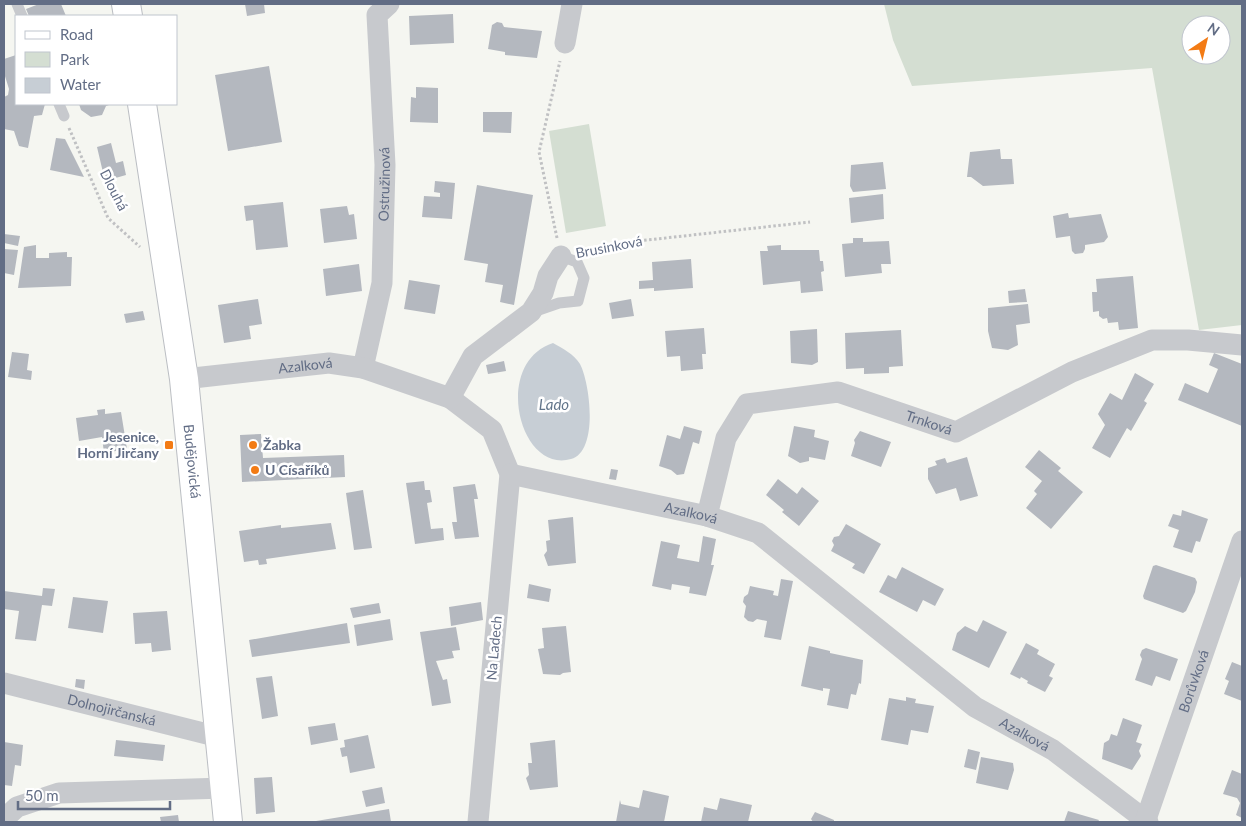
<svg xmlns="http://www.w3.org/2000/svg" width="1246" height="826" font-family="Lato,sans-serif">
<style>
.green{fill:#d4ded2;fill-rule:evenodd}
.water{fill:#c7ced5}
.building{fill:#b4b8bf}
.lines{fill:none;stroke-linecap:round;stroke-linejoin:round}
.secondary-casing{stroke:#bbbec3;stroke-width:30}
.path{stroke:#c0c1c3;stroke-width:3;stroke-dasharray:2.5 2.5;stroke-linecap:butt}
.lane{stroke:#c7c9cd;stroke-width:11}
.street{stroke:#c7c9cd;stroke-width:21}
.secondary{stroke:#fff;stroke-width:28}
.poi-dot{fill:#f37b14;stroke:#fff;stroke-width:2}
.labels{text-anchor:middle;stroke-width:5;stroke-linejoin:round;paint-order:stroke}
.street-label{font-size:14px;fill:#626d85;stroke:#fff}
.poi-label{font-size:14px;font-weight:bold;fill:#626d85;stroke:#fff;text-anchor:start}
.water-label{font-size:15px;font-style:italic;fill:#62758a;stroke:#fff}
</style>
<rect width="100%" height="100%" fill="#f5f6f1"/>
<path class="green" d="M884 4H1242V325L1199 330 1152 68 912 86 893 40ZM1191 25H1221V55H1191Z
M589 124 606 226 566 233 549 131Z"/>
<path class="water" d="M553 343C562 348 574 354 580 364 590 383 599 451 571 459 519 474 492 363 553 343Z"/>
<path class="building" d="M39 4H61L66 16H29L26 9Z
M245 4H264L265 13 247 16Z
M453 14 454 43 410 45 409 16Z
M497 22 502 23 504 27 542 31 537 58 505 55V52L488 49 492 25Z
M16 55V104H45L42 115 34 116 28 148 19 146 14 131 4 129V97L8 95 9 89 4 73V59Z
M269 66 282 142 228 151 215 75Z
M416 87 438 88V123L410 122 411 97 416 98Z
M79 104H108L109 105 106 106 102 115 91 117 81 110Z
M483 112H512L511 133 483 132Z
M56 138 65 139 84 177 50 170Z
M111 143 116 163 123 161 126 175 105 181 97 147Z
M1000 149 1001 159H1012L1014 184 983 186 971 177H967L970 152Z
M883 162 886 189 853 192 850 186 851 165Z
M435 181 455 183 452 219 422 217 424 196 440 197V193L434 192Z
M477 185 533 195 514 305 500 302 503 285 485 282 488 264 464 260Z
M883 194 884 219 851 223 849 198Z
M283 202 288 247 256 250 253 220 246 221 244 206Z
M347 206 349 215 354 214 357 239 324 243 320 209Z
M1068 213 1069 218 1101 214 1108 237 1104 242 1085 245V249L1083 253 1075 254 1072 251 1070 236 1056 238 1053 216Z
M4 234 20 236 18 246 4 243Z
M853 238H863V242L889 241 891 264H881L882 273 845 277 842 244 853 243Z
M36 245V258H49V253L67 252V257H72L71 286 18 288 24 247Z
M781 245V250H819L820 261H823L824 271 821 272 823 291 801 293 800 281 763 285 760 251H768L767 246Z
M4 249 18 250 14 275 4 273Z
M691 259 693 288 654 291V288L639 289V281L653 280 652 262Z
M359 264 362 291 326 296 323 269Z
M1133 276 1138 328 1119 330 1118 322 1108 323 1107 318 1103 319 1099 316V311L1093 312 1092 292H1097L1096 279Z
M409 280 440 285 435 314 404 309Z
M1025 289 1027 302 1009 303 1008 291Z
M258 299 262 324 249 326 251 339 224 343 218 305Z
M631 299 634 316 612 319 609 303Z
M1028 304 1030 323 1016 325 1018 345 1008 350 992 348 988 331V308Z
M143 311 145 320 126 323 124 314Z
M704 328 706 354H702L703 369 681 371 680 356 667 357 665 331Z
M817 329 818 362 812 365 791 363 790 331Z
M901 330 903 366 889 367V373L864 374V368L846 369 845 333Z
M12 352 29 354 27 370 32 371 31 380 8 377Z
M1214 353 1242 364V426L1178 400 1185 383 1208 393 1218 369 1209 365Z
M504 361 506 371 488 374 486 365Z
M1135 373 1154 384 1144 401 1147 403 1131 431 1127 428 1110 458 1092 448 1105 425 1098 414 1110 393 1122 400Z
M105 409V414L121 412 127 449 104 453 102 437 79 441 76 418 98 415 97 410Z
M684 426 702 431 699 444 693 442 684 474 677 475 671 470 659 466 667 435 680 439Z
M794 426 815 430 814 437 829 441 825 460 809 457V461L800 463 788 456Z
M860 431 891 442 881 467 851 456 855 443 854 440Z
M261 434 263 458 344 455 345 477 242 482 240 435Z
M1039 450 1061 468 1058 471 1083 492 1051 529 1026 508 1037 494 1034 491 1042 481 1025 467Z
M967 457 978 496 960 501 956 488 936 494 928 479V468L937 465 935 461 945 458 947 463Z
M611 469 618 470 616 480 609 479Z
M778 479 797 494 802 487 819 501 799 526 782 512 784 510 766 495Z
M424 481 425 490H430L432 502 427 503 431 529 443 528 444 540 415 544 406 483Z
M475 484 478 499H474L479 537 455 539 452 522H457L453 487Z
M363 490 372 548 354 550 346 493Z
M1182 510 1208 519 1200 542 1196 541 1192 553 1173 547 1179 530 1168 526 1173 514 1181 516Z
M573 517 576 563 548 566 544 555 547 551 546 541 550 540 548 520Z
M331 523 336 549 266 559 267 564 259 565 258 560 244 562 239 531 281 525V528Z
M846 524 881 544 864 574 852 568 855 564 831 551 834 545 832 541 834 537 839 536Z
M703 536 716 539 711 565H714L706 596 689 593 690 587 672 584 671 590 652 586 661 541 680 545 677 558 699 562Z
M1156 565 1195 578 1197 582 1195 592 1186 611 1183 613 1144 599 1143 596 1153 566Z
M902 567 944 589 935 606 923 600 917 612 879 592 888 575 896 579Z
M781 579 793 581 781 640 764 637 767 621 757 619 753 622 748 621 744 617 746 606 743 602 744 597 748 594 750 586 774 591 773 595 778 596Z
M529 584 551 589 549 602 527 598Z
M43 588 55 589 52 606 42 605 36 641 15 639 19 611 4 609V591L42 596Z
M73 597 108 601 103 633 68 628Z
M481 602 483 620 451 626 449 607Z
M379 603 381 613 353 618 350 608Z
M167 611 171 650 152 652 151 643 135 644 133 613Z
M390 619 393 640 357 646 354 625Z
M983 620 1007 632 989 668 952 650 957 633 965 626 977 632Z
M347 623 350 643 252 657 249 640Z
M566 626 571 672 563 673 560 675 543 674 538 649 544 648 542 628Z
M456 627 460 650 452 651 454 658 436 661 443 680 447 679 451 703 432 706 420 632Z
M1026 643 1039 650 1037 654 1055 664 1049 676 1053 678 1045 692 1027 683 1028 681 1021 677 1020 679 1010 674Z
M809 646 830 651V653L863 660 861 684 859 683 856 695 851 694 848 709 827 705 830 689 823 688V691L801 686Z
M1146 648 1178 659 1170 681 1156 676 1152 686 1135 680 1142 659 1140 655 1142 650Z
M1232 662 1242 666V701L1224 694 1229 681 1225 679Z
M272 676 278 716 262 719 256 678Z
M76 679 85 680 84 689 75 687Z
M906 697 916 699 915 703 934 706 928 733 911 730 908 745 881 740 889 698 906 701Z
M1123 718 1142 725 1136 742 1142 744 1139 751 1141 756 1132 770 1102 759 1104 743 1109 740 1111 734 1117 736Z
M335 723 338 740 311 745 308 727Z
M368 735 375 768 350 773 347 756 342 757 340 748 345 747 344 740Z
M116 740 165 745 163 761 114 756Z
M555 740 558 787 530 790 526 778 529 775 528 763H532L530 743Z
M4 742 23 745 21 766 15 765 12 786 4 785Z
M968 749 980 752 976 770 964 767Z
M981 757 1013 763 1014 770 1008 790 976 783Z
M1232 770 1242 774V818L1236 815 1240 803 1237 798 1223 794Z
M272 777 275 812 256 814 254 778Z
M382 787 385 803 366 807 362 791Z
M643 790 669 796 664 822H616L620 800 621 804 639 808Z
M720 798 752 805 748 822H701L704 807 717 810Z
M389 809 391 822H316V821Z
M1068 811 1099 820 1098 822H1064Z
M815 812 834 820V822H813L811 819Z
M178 815 179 822H161L160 817Z"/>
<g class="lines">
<defs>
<g id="secondary">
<path d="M126 4 128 16"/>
<path id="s7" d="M142 104 184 379 228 822"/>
</g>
</defs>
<use href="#secondary" class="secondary-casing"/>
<path class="path" d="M69 128 108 218 140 247
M557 238 539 152 560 61
M585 250 611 244 810 222"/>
<path class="lane" d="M17 4 22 16
M59 104 64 116
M533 312 559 303 578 301 584 278 577 262 561 256"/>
<g class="street">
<path d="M565 43 572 4"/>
<path id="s1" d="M363 368 382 283 385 165 377 15 389 4"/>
<path id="s2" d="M184 379 329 363 363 368 450 398 492 430 510 474 478 822"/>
<path d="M450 398 473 356 531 312 543 293 548 276 561 256"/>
<path id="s3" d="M510 474 707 516 758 533 975 707 1053 750 1148 822"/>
<path id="s4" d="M707 516 726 438 747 404 838 392 956 432 1072 372 1152 340H1188L1242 345"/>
<path id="s5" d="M4 683 219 737"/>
<path d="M4 819 17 807 59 793 225 788"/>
<path id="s6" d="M1145 822 1242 541"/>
</g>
<use href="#secondary" class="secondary"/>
</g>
<g class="poi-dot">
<rect x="164" y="440" width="10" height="10" rx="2.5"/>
<circle cx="253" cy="445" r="5"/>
<circle cx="255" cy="470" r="5"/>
</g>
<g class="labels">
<g class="street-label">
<text dy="5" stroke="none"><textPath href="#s1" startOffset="186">Ostružinová</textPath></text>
<text transform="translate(114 190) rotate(63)" y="5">Dlouhá</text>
<text transform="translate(609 247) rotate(-11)" y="5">Brusinková</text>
<text dy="5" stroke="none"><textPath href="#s2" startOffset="122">Azalková</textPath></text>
<text dy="5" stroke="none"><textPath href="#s4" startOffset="308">Trnková</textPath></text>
<text dy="5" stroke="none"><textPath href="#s7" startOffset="361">Budějovická</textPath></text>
<text dy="5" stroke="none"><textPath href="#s3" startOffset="185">Azalková</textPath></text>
<text transform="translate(494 648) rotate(-85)" y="5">Na Ladech</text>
<text dy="5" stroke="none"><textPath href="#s6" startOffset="149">Borůvková</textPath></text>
<text dy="5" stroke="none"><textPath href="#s5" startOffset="111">Dolnojirčanská</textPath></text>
<text dy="5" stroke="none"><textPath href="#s3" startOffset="590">Azalková</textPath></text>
</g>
<g class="poi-label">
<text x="159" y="442" text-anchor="end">Jesenice,<tspan x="159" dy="16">Horní Jirčany</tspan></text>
<text x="263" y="450">Žabka</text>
<text x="265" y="475">U Císaříků</text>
</g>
<g class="water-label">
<text x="554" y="410">Lado</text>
</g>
</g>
<rect width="1246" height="826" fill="none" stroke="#626d85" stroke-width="10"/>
<rect x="15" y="15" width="162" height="90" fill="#ffffff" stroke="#c0c5ce"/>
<rect x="25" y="31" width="25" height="8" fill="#ffffff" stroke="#c0c5ce"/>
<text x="60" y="40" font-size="15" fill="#626d85">Road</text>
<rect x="25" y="52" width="25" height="15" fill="#d4ded2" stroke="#c0c5ce"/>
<text x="60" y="65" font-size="15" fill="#626d85">Park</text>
<rect x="25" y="78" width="25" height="15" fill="#c7ced5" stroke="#c0c5ce"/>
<text x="60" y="90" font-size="15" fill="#626d85">Water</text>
<g transform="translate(1206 40) rotate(35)"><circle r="24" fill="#ffffff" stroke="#c0c5ce"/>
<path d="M0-4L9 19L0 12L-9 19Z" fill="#f37b14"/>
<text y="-8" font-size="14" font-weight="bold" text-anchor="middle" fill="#626d85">N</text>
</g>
<path d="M18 801v8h152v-8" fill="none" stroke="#626d85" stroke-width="2.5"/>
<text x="25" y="801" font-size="15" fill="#626d85" stroke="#ffffff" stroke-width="4" paint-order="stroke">50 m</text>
</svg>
